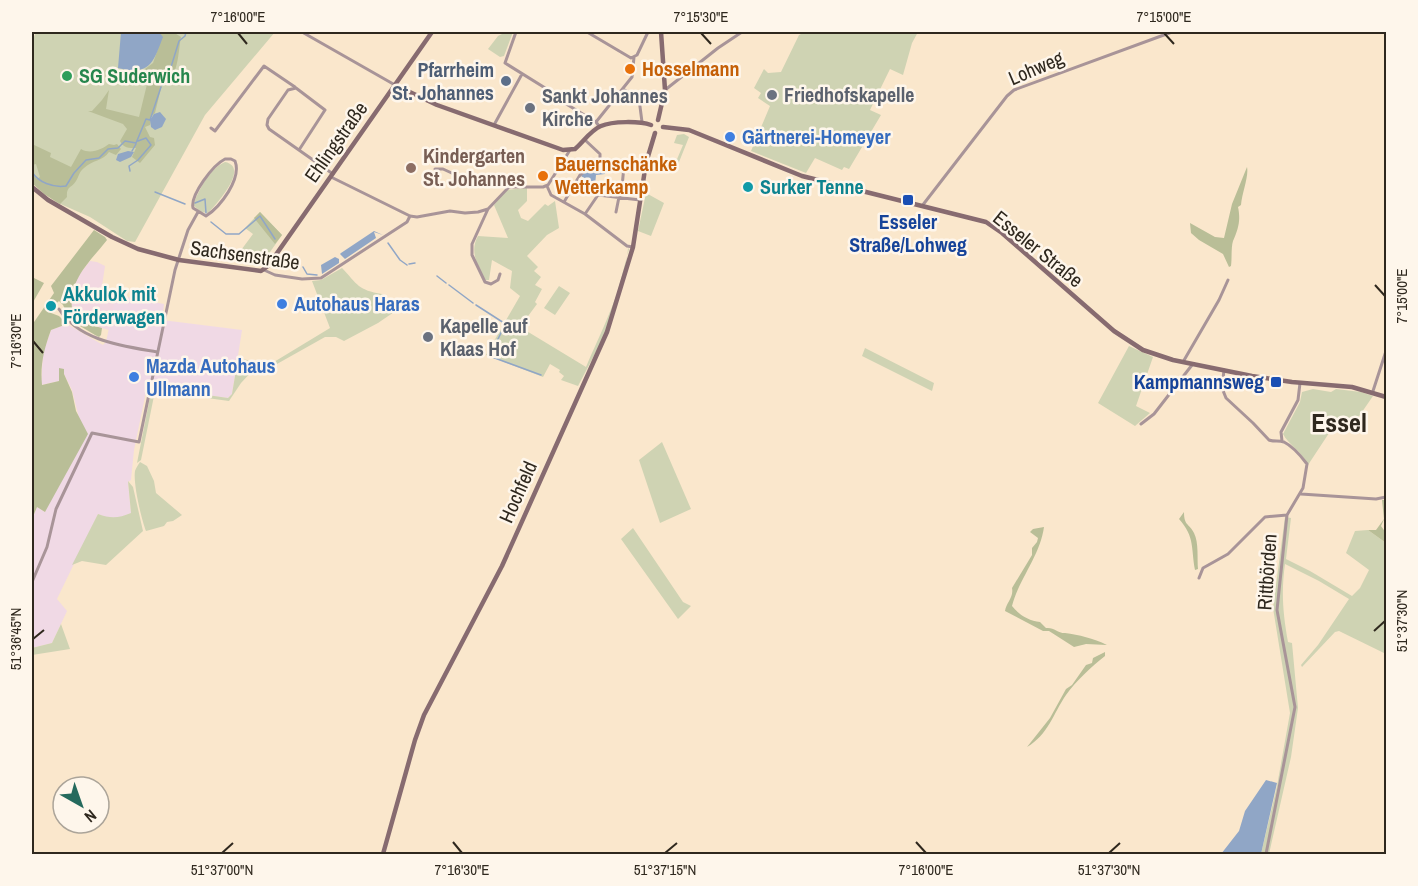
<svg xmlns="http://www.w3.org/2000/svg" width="1418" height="886" font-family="'Archivo Narrow',sans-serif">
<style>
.commercial{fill:#f2d8e1}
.industrial{fill:#f0d9e5}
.green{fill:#cfd3b3}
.forest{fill:#b9be97}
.water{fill:#90a6c6}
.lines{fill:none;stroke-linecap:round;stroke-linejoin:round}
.stream{stroke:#90a6c6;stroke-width:1.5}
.street{stroke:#a89498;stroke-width:3}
.secondary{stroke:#876b70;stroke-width:4.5}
.ticks{fill:none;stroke:#2f281e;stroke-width:2}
.food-dot{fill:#e8710a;stroke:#fef6eb;stroke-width:2}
.leisure-dot{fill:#2e9e5b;stroke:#fef6eb;stroke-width:2}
.service-dot{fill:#5c6f8a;stroke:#fef6eb;stroke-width:2}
.worship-dot{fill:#6b7280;stroke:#fef6eb;stroke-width:2}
.shop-dot{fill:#3f7fe0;stroke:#fef6eb;stroke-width:2}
.education-dot{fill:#8d6e63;stroke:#fef6eb;stroke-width:2}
.culture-dot{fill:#0f9aa8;stroke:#fef6eb;stroke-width:2}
.transit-dot{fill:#1a4fb4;stroke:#fef6eb;stroke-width:2}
.labels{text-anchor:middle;stroke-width:5;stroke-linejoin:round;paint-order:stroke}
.street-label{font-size:20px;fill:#2f281e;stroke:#fef6eb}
.food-label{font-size:20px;font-weight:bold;fill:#c56008;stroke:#fef6eb;text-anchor:start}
.service-label{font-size:20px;font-weight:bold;fill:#4e5e75;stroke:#fef6eb;text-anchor:end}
.leisure-label{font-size:20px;font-weight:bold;fill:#27864d;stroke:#fef6eb;text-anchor:start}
.worship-label{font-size:20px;font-weight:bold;fill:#5b616d;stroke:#fef6eb;text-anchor:start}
.shop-label{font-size:20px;font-weight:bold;fill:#366cbe;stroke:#fef6eb;text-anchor:start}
.education-label{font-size:20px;font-weight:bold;fill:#785e54;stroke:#fef6eb;text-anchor:start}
.culture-label{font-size:20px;font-weight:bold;fill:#0d838f;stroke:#fef6eb;text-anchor:start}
.transit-label{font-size:20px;font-weight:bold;fill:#164399;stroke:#fef6eb}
.district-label{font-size:26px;font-weight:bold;fill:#2f281e;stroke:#fef6eb}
.neatline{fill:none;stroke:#2f281e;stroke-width:2}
.ticks-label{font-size:15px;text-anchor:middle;fill:#2f281e}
</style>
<rect width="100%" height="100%" fill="#fae7cc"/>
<path class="commercial" d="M90 261 97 262 105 266 102 286 104 287 103 295 116 298 109 330 87 324 73 315 71 304 75 280Z"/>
<path class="industrial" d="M116 295 164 304 162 320 242 330 232 394 228 398 147 387 134 450 131 480 128 482 131 513 119 518H107L98 514 57 599 67 611 52 643 32 648V519L37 507 45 512 79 418 72 390 64 374V369H59L60 381 41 385 43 353 51 330 67 324 103 345 106 342Z"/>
<path class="green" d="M36 32H275L205 115 135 242 127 241 90 217 56 202 32 183V42Z
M506 32H513L504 56 500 57 488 49 498 36Z
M805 32H918L912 43 903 75 890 69 870 110 881 115 849 169 844 167 842 170 815 158 806 173 751 151 770 106 758 98 761 93 754 88 764 69 768 73 781 72 799 35Z
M684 134 689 137 677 167 669 164 670 162 675 164 683 145 674 143 677 135Z
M225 162C250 167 217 204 208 213L201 212 193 205C199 190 209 169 225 162Z
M527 188V201L518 210 521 218 528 221 545 204 548 206 555 201 559 228 547 235 527 256 538 267 534 271 541 277 535 285 542 289 535 302 537 304 520 327 586 367C600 334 626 283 628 248L629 249 607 331 578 386 561 380 564 376 559 372 560 370 550 364 543 377 486 355 520 296 510 288 512 271 492 260 489 280H485C478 265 469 252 478 236L508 238 494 205 506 190Z
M646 193 664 203 651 236 638 231Z
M260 212 282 235 263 262 258 266 233 261 253 234 245 228Z
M342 268C358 285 358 290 382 294L397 310 378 323 344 341 336 337H325L268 369H254L241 383 229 401 155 391 141 460 137 463 152 387 228 398 232 394 238 358 269 365 330 328 312 281 321 280Z
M559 286 570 293 555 315 544 308Z
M1129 346 1153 357 1136 406 1150 413 1135 426 1098 403Z
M865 348 934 383 932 391 862 356Z
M1313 389 1331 392 1336 389 1361 392 1373 396 1351 428 1333 427 1308 465C1302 452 1288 444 1283 434L1300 402 1302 392Z
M662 442 691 509 660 523 639 460Z
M140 462 147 466 154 481 156 493 182 515 173 521 167 522 164 526 146 531C141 518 133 483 135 471 136 468 138 465 140 462Z
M128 481 133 487 143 531 106 565 82 561 72 565 98 514C111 519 119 518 131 513Z
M1285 517 1291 518 1286 559 1310 571 1352 596 1360 588 1369 570 1346 553 1355 531 1368 530 1386 543V654L1339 631 1335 632 1302 667 1301 665 1318 645 1349 599 1319 581 1285 564C1281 592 1283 614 1288 642L1292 643 1298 708 1291 757 1269 854H1261L1277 786 1290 713 1273 608Z
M633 528 683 602 691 606 678 619 621 539Z
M61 624 70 649 32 655V648L52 643Z"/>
<path class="forest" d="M159 32H173L181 37C178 51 179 80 162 84L155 113 151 117 150 125 145 127 150 137 154 138 155 145 140 163 132 157 136 148C129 148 123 148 120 141L127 129 123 124 88 111H92L102 100 109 90 106 109 139 117 150 72 145 69 153 63 162 37Z
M32 144 51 153 50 157 71 167 81 149C91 155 102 149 109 144L114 145 117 144 121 149 116 155 109 152C103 161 92 160 84 168 79 172 79 176 76 181 72 188 66 186 67 197L60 204 44 194 32 183V174L37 179 40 177 36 164 32 165Z
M1247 167C1249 176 1242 193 1241 205L1238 207C1241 221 1238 229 1233 241 1231 247 1232 259 1231 266L1229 267 1223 254 1199 240 1191 233 1190 223 1215 237 1224 238 1232 204Z
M260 212 282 235 275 244 254 218Z
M94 230 105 237 107 240C88 264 66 282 73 315L87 324 102 328 101 335 99 337 95 335 70 320 63 305 59 301 51 308V313L59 316 67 324 51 330C44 349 40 365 42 385L59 381V368L64 369V374L72 392 76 411 88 434 45 512 37 507 32 519V325L54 293 51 286Z
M32 277 44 283 32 304Z
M1382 500H1384L1386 515 1381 526 1386 533V543L1368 530H1376L1384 519Z
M1184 512C1184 526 1189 523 1194 533 1199 543 1197 558 1198 569L1195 570C1191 548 1195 537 1179 519Z
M1044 527C1040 556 1019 579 1012 606 1019 615 1029 621 1040 622L1046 628C1054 627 1057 633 1065 633 1079 635 1093 638 1107 645L1086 644 1074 647 1049 631H1043L1005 611C1006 603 1014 597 1012 588L1032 555V548L1037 542 1038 538 1030 532 1033 529Z
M1105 652V656C1091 667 1076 681 1066 695 1053 714 1048 735 1027 747L1050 718 1066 689 1072 685 1086 665 1092 663 1093 658Z"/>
<path class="water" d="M121 32H159L163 37C153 63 150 76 118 68Z
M160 112 166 119 162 127 155 130 151 127 150 120 154 114Z
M128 151 134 152 131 157 120 162 116 160 118 154Z
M604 158 607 160 605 174 596 175 595 185 581 176 588 168 592 169Z
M374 231 383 235 374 232 376 238 345 259 340 254 341 253Z
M335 257 339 259V263L322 274 321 265Z
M1266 780 1277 783 1261 854H1221L1239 831 1245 811Z"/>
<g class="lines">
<path class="stream" d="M162 85 171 67 179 41 185 36 186 32
M132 151 136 144
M130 171 129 166 138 160 151 145 146 138 138 141
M32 172C38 182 53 188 66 186L74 173 86 160 99 158 108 149 118 148 125 141 136 143 146 119 150 120 161 87
M155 192 185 204
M195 203 205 199 206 213
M211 222 226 234H239L260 216 275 239
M388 243 400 260 407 265
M409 264 415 263
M303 267 307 274 317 275
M437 276 446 283
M449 285 473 303
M476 305 504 323C503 335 492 344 492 357L541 375"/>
<path class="street" d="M302 32 395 85
M516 32 505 63 550 91 553 96 596 122 599 126
M587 32 631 58 637 55 648 32
M623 89 639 99 642 122
M665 90 718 48 742 32
M596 122 632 77 634 57
M494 125 522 74
M211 128 215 131 264 66 295 87
M299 150 325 110 296 88 288 90 268 119 267 125 269 129 333 174
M225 159H231L235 161C242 179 220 207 206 216L193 208C190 195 213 165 225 159Z
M435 169H443L469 181H491L509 187H543L548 185 570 150
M331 177 410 216 417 217 450 211 465 213 478 212 488 209 509 187
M547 186 551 195 585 214 627 246 633 247
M621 197 624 166
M564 202 580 175 600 158V154L585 140
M922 206 1007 96 1014 90 1172 32
M488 209 472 244V255L485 282 491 284 498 280 500 274
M616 212 619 197
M585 214 598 195 640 200
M264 270 275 275 302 279 321 278 407 222 410 216
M59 309C79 341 123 346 157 352
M1183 362 1219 300 1228 280
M1224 370 1222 388 1226 398 1253 423 1269 440C1274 442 1279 440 1284 442 1294 447 1301 456 1307 464L1303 488 1287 515 1286 524 1277 610 1295 707 1266 854
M1373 391 1386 351
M1141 424 1154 414 1192 365
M1282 441 1281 432 1298 400 1300 383
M1301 494 1376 499 1386 497
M1199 578 1203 568 1228 554 1265 517 1287 515
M32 582 47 547 56 509 92 433 139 442 175 270 188 230 198 212"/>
<path class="secondary" d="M395 85 437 105 563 150 575 149C583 142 591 130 601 126 612 121 640 121 651 125
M658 120 665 90 661 32
M663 127 689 130 802 176 986 222 1002 233 1114 331 1143 350 1173 360 1252 376 1292 382 1352 387 1386 397
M32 187 48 200 112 237 138 249 179 260 261 271 268 266 432 32
M383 854 415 740 424 715 502 566 607 332 633 247 646 163 655 133"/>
</g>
<path class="ticks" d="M238 33 247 44M701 33 711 44M1164 33 1174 44M1375 285 1385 296M33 341 43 353M1374 631 1385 621M33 639 44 630M453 842 462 853M916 842 926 853M222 853 233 843M665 853 677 843M1109 853 1120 843"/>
<g class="food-dot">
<circle cx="630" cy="69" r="6"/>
<circle cx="543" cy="176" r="6"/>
</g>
<circle class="leisure-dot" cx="67" cy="76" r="6"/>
<circle class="service-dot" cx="506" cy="81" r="6"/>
<g class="worship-dot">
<circle cx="772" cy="95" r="6"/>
<circle cx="530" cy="108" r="6"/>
<circle cx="428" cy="337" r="6"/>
</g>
<g class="shop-dot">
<circle cx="730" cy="137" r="6"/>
<circle cx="282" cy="304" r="6"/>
<circle cx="134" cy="377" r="6"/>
</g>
<circle class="education-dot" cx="411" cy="168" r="6"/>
<g class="culture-dot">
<circle cx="748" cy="187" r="6"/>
<circle cx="51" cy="306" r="6"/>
</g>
<g class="transit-dot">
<rect x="902" y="194" width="12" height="12" rx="3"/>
<rect x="1270" y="376" width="12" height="12" rx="3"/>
</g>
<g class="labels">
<g class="street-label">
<text transform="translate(1036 68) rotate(-23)" y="7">Lohweg</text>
<text transform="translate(336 142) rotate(-55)" y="7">Ehlingstraße</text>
<text transform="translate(1038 249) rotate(39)" y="7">Esseler Straße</text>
<text transform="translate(245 255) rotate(8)" y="7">Sachsenstraße</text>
<text transform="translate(518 492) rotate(-66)" y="7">Hochfeld</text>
<text transform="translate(1267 572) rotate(-86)" y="7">Rittbörden</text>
</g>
<g class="food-label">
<text x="642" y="76">Hosselmann</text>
<text x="555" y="171">Bauernschänke<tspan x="555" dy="23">Wetterkamp</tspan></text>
</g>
<g class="service-label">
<text x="494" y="77">Pfarrheim<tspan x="494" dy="23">St. Johannes</tspan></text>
</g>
<g class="leisure-label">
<text x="79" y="83">SG Suderwich</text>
</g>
<g class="worship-label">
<text x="784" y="102">Friedhofskapelle</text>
<text x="542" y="103">Sankt Johannes<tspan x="542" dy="23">Kirche</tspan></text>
<text x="440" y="333">Kapelle auf<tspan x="440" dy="23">Klaas Hof</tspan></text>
</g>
<g class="shop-label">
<text x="742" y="144">Gärtnerei-Homeyer</text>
<text x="294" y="311">Autohaus Haras</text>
<text x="146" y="373">Mazda Autohaus<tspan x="146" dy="23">Ullmann</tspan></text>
</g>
<g class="education-label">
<text x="423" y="163">Kindergarten<tspan x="423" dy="23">St. Johannes</tspan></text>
</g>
<g class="culture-label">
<text x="760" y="194">Surker Tenne</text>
<text x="63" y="301">Akkulok mit<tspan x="63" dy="23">Förderwagen</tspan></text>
</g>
<g class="transit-label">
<text x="908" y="229">Esseler<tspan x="908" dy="23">Straße/Lohweg</tspan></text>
<text x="1264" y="389" text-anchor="end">Kampmannsweg</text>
</g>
<g class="district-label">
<text x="1339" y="432">Essel</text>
</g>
</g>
<rect width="1418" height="886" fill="none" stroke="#fef6eb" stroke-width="66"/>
<g transform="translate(81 805) rotate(140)"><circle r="28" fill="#fef6eb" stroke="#aba499" stroke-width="1.5"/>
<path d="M0-4.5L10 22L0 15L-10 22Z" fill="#256a5d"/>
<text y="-9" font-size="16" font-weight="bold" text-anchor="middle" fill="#2f281e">N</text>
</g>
<rect x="33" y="33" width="1352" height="820" class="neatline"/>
<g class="ticks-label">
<text x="238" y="22">7°16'00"E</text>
<text x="701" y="22">7°15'30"E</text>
<text x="1164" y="22">7°15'00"E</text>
<text transform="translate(1402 296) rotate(-90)" y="5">7°15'00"E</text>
<text transform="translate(16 341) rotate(-90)" y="5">7°16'30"E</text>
<text transform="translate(1402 621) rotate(-90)" y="5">51°37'30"N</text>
<text transform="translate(16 639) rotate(-90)" y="5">51°36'45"N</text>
<text x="222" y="875">51°37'00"N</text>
<text x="462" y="875">7°16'30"E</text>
<text x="665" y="875">51°37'15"N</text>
<text x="926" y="875">7°16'00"E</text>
<text x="1109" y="875">51°37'30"N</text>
</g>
</svg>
